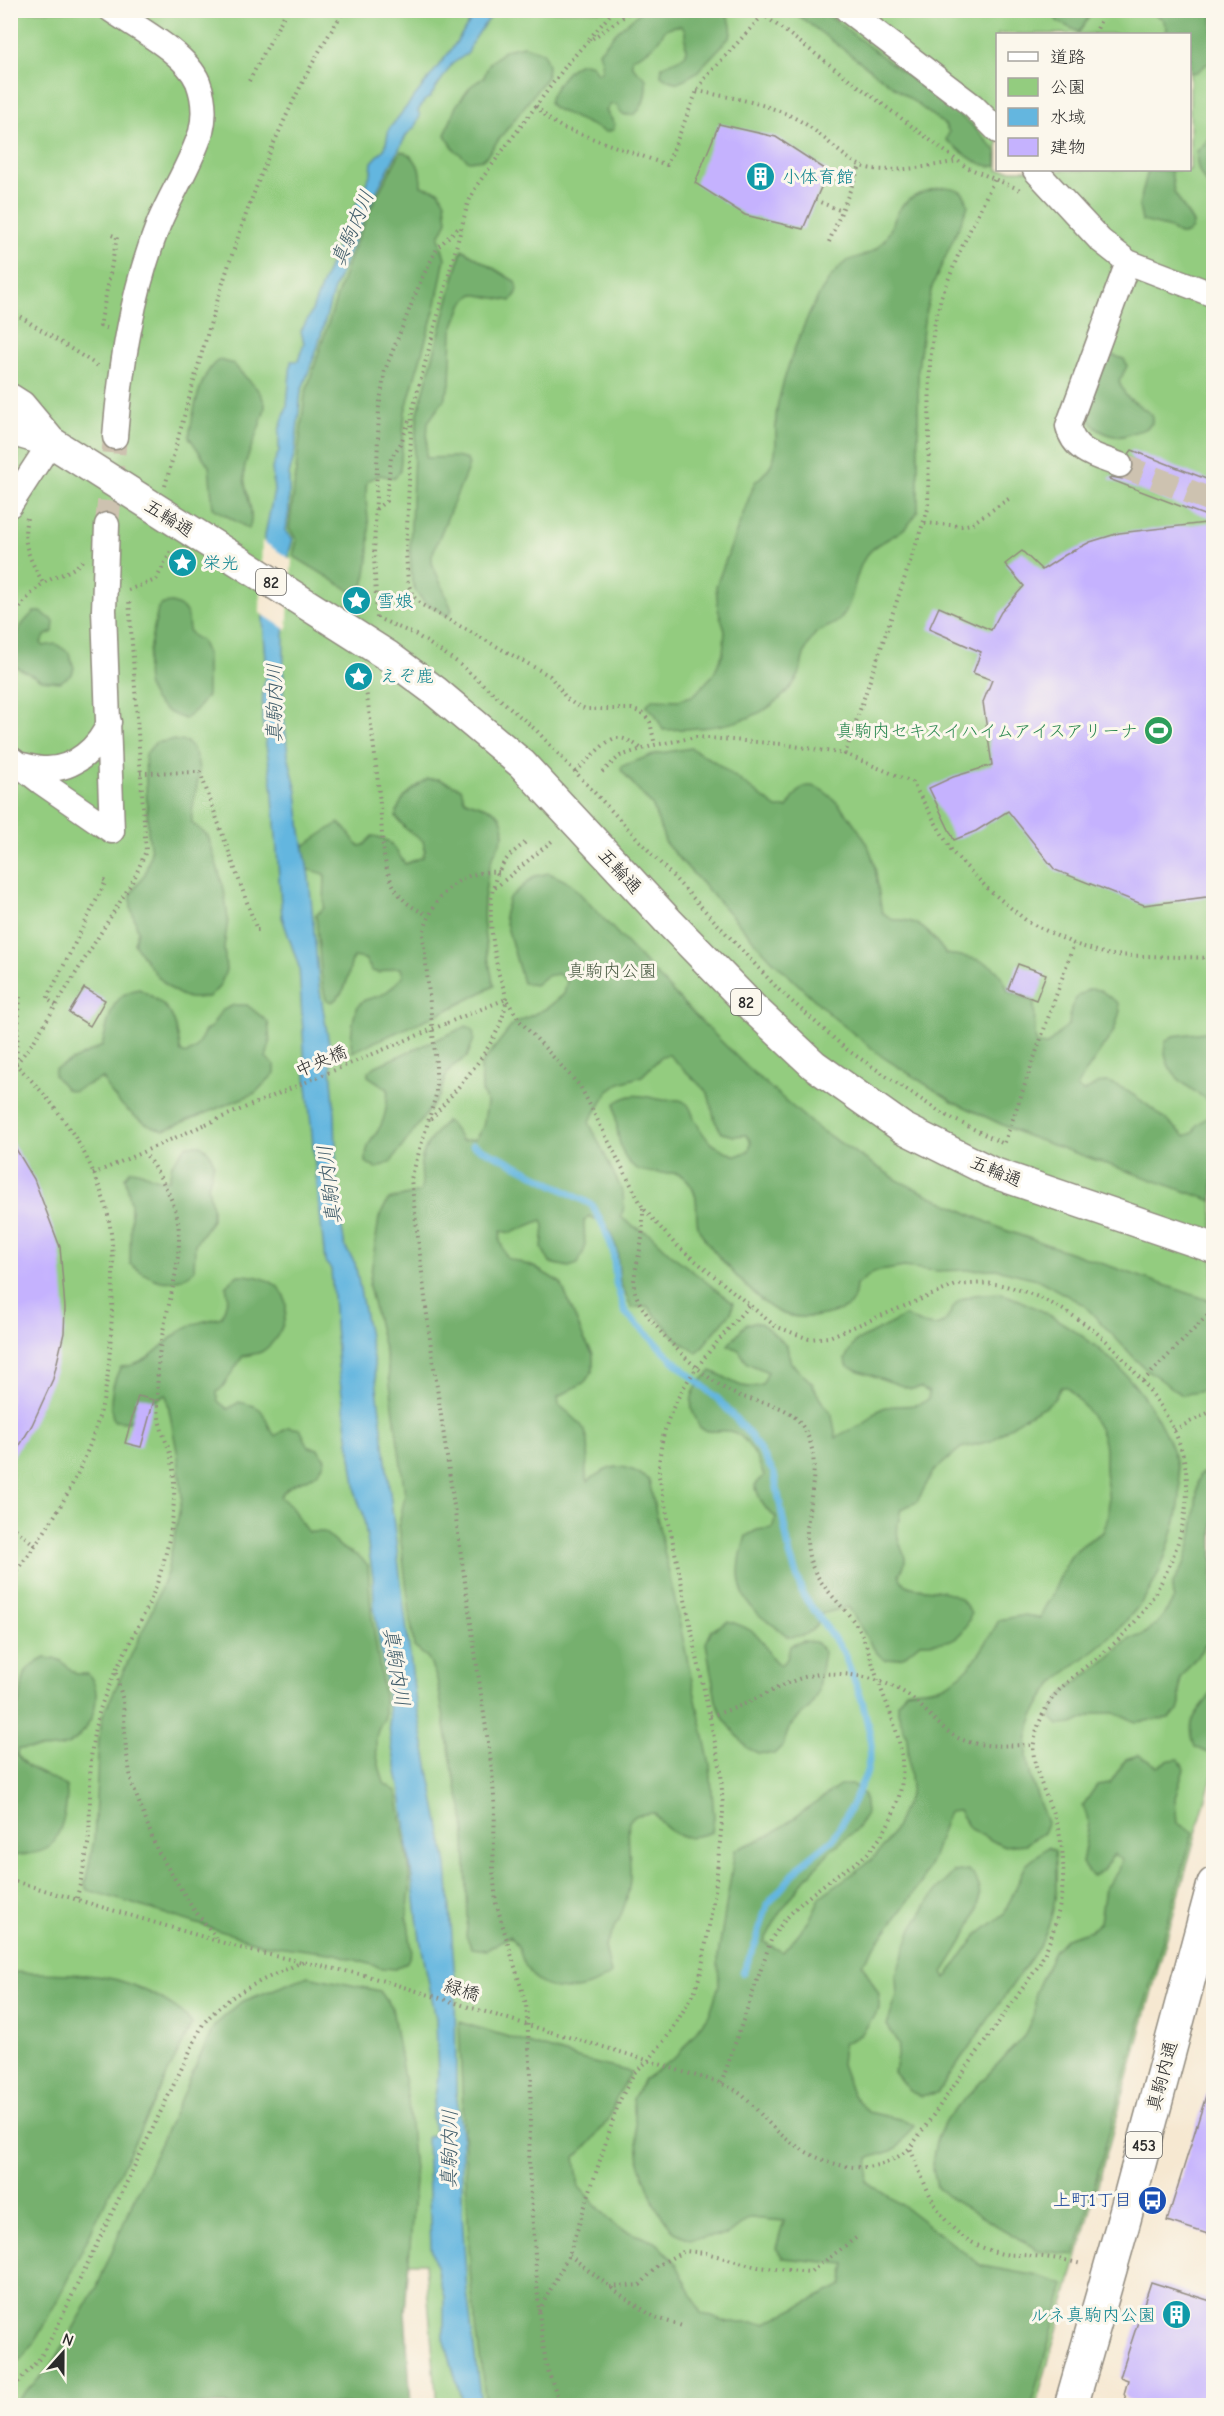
<svg xmlns="http://www.w3.org/2000/svg" width="1224" height="2416" font-family="'Comic Neue','Klee One',sans-serif">
<style>
.green{fill:#93cc7f;stroke:#5f7c55;stroke-width:1.5;fill-rule:evenodd}
.forest{fill:#76b06e;stroke:#506e4c;stroke-width:1.5}
.water{fill:#64b6df;stroke:#487085;stroke-width:1.5}
.pier{fill:#f6e8d1}
.lines{fill:none;stroke-linecap:round;stroke-linejoin:round}
.stream{stroke:#64b6df;stroke-width:7}
.building{fill:#c5b2fe}
.minor-tunnel{stroke:#cdc2b0;stroke-width:24;stroke-dasharray:24 12;stroke-linecap:butt}
.minor-casing{stroke:#908a7e;stroke-width:27}
.major-casing{stroke:#908a7e;stroke-width:33}
.highway-casing{stroke:#908a7e;stroke-width:36}
.path{stroke:#908a7e;stroke-width:4;stroke-dasharray:1.5 4.5;stroke-linecap:butt}
.minor{stroke:#fff;stroke-width:24}
.major{stroke:#fff;stroke-width:30}
.highway{stroke:#fff;stroke-width:33}
.path-bridge{stroke:#908a7e;stroke-width:4;stroke-dasharray:1.5 4.5;stroke-linecap:butt}
.labels{text-anchor:middle;stroke-width:6;stroke-linejoin:round;paint-order:stroke}
.shield{fill:#fbf7ec;stroke:#696865;stroke-width:1.5}
.shield-label{font-size:16px;font-weight:bold;fill:#2b2b2b}
.culture-label{font-size:18px;fill:#0d838f;stroke:#fbf7ec;text-anchor:start}
.street-label{font-size:18px;fill:#2b2b2b;stroke:#fbf7ec}
.leisure-label{font-size:18px;fill:#27864d;stroke:#fbf7ec;text-anchor:end}
.park-label{font-size:18px;fill:#4a5b44;stroke:#fbf7ec}
.transit-label{font-size:18px;fill:#164399;stroke:#fbf7ec;text-anchor:end}
.water-label{font-size:20px;font-style:italic;fill:#3f5c6a;stroke:#fbf7ec}
</style>
<rect width="100%" height="100%" fill="#fbf7ec"/>
<filter id="ink" filterUnits="userSpaceOnUse"><feTurbulence type="fractalNoise" baseFrequency=".0167" numOctaves="2"/><feDisplacementMap in="SourceGraphic" scale="12" xChannelSelector="R" yChannelSelector="G"/><feConvolveMatrix kernelMatrix="1 2 1 2 8 2 1 2 1" color-interpolation-filters="sRGB"/></filter>
<filter id="wash" filterUnits="userSpaceOnUse"><feTurbulence type="fractalNoise" baseFrequency=".008" numOctaves="4" result="noise"/><feDisplacementMap in="SourceGraphic" scale="24" xChannelSelector="R" yChannelSelector="G"/><feGaussianBlur stdDeviation="1.35" result="paint"/><feColorMatrix in="noise" values="0 0 0 0 0 0 0 0 0 0 0 0 0 0 0 0 0 1.4 0 .05"/><feComposite in="paint" operator="in"/></filter>
<g filter="url(#wash)">
<rect width="100%" height="100%" fill="#f6e8d1"/>
<path class="green" d="M11 11H1213V1773L1036 2405H437L425 2263 324 2262 134 2405 11 2406ZM998 34H1190V170H998Z"/>
<path class="forest" d="M643 10 724 11C729 19 734 27 730 37L697 72 678 83 668 80 661 75 662 67C670 61 679 61 686 54L685 31 681 26C661 26 666 33 654 45 648 51 640 55 632 58V66L646 79C647 95 642 123 621 113L617 105 611 104 606 111 615 124 613 130 606 132 553 108 549 102C552 90 569 65 582 63 585 63 589 64 592 65L597 73 602 71V61L599 52 617 31Z
M792 11H822L971 124 997 152V166C979 169 960 150 946 140L949 132 945 125Z
M1057 11V10L1093 11 1079 32 1058 22 1054 16Z
M1137 11H1213V59L1197 72 1190 73V34H1166L1167 28 1162 18 1148 12Z
M524 46 543 52 548 65 547 77 484 159 469 161 455 150 445 135 456 106 471 86 484 77 489 64 505 50Z
M1212 136H1213V192C1202 178 1195 170 1197 151Z
M401 151C418 156 421 170 421 186L439 191 445 202 447 221 439 237 445 258 436 304 405 412 400 471 395 478 380 475 367 481C364 498 368 512 369 529 370 548 368 568 363 586L352 592 293 556 297 540 289 529 305 395 350 256 374 201Z
M1148 170H1171L1174 192 1193 223 1192 229 1186 234H1179L1167 227 1142 221 1139 206Z
M946 187C960 189 965 191 968 206L932 287 924 321 918 369V510C904 541 878 535 863 561 853 579 854 607 838 621 829 629 819 627 812 638 809 644 805 649 804 655 801 662 802 670 798 677 767 726 715 728 663 730L655 714 646 706 652 699 679 700 694 695 713 675 723 653 725 631 718 609 716 586 755 482C788 456 770 438 778 403 787 364 813 290 843 264 853 255 868 259 882 243 892 232 893 218 901 207 912 194 930 189 946 187Z
M462 249 516 282 517 293 511 301 473 294 463 303 452 331 450 384 444 400 428 422 426 458 456 457 467 460 469 465 432 555V563L452 610 448 616 424 602 417 593 412 582 410 550 414 454 418 413Z
M1112 355 1124 359 1127 366 1119 382 1126 396 1152 415V423C1146 431 1140 430 1132 433 1121 438 1115 437 1105 433 1097 430 1091 424 1089 416 1086 404 1104 364 1112 355Z
M219 360 234 364C244 379 260 386 265 404 267 412 248 453 245 465 240 487 257 507 249 529L213 508 209 466 189 437C193 415 199 372 219 360Z
M172 603C203 613 175 631 201 640L207 654V696L197 709 185 719C125 701 151 653 158 608L163 604Z
M34 612H41L54 621 53 632 46 635 41 642 43 646 56 644 69 653 74 668 72 674 60 682 41 680 11 664C10 643 17 627 34 612Z
M172 740 187 742C212 771 189 792 192 823L208 836 224 889 228 920 224 947 226 970 220 986 209 997C202 997 195 999 189 998 165 992 147 963 134 943L138 931 131 908V894L145 874 151 852 148 832 145 755 155 743Z
M691 748 715 762 777 808H787C791 802 795 794 801 789 822 772 862 832 869 848 878 868 877 890 882 912L893 920C919 917 932 935 946 954 975 958 998 959 1008 991L1033 1001C1037 1016 1032 1030 1037 1044L1047 1045 1069 1024 1071 1008 1077 997 1089 989 1100 990 1118 1003 1120 1011 1114 1031 1082 1078 1077 1088 1083 1092C1090 1089 1098 1082 1105 1082 1125 1083 1169 1122 1185 1136L1193 1133 1197 1125 1213 1113V1201L1024 1135 952 1101 884 1058 833 1017 771 959 666 844 653 807 621 770 622 766 655 754Z
M427 779H439L461 788 464 799C477 806 497 806 502 821 508 836 497 846 492 859 489 867 487 878 486 886 479 921 487 953 494 986L454 1007 352 1052C350 1040 352 1008 363 1001 368 998 375 998 381 995 390 991 396 983 403 976L401 968H393L379 973 372 971 365 959 353 957C347 975 349 991 332 1002L326 1000 322 982 316 915 324 908 325 874 305 869 301 848 338 823C348 827 350 838 359 846L364 845 372 836C389 837 397 851 405 864L423 857 425 850 423 841 406 829 396 817C398 798 412 790 427 779Z
M549 873 570 883 680 1000 749 1069 817 1128 899 1181 1002 1229 1214 1302 1213 1389 1182 1395 1142 1366 1084 1305 1037 1279 996 1269 936 1271 904 1267 874 1272 856 1285C855 1304 850 1308 832 1313 815 1318 791 1320 775 1310 758 1301 703 1244 698 1226 694 1210 701 1199 689 1183 680 1171 673 1173 661 1173 653 1173 641 1172 634 1167 617 1155 616 1122 615 1103 634 1090 644 1097 664 1100 673 1101 679 1097 687 1104 691 1107 692 1115 695 1120 707 1143 713 1146 736 1156L749 1151 751 1142 746 1135 734 1136 722 1133 715 1121 708 1093 669 1055 662 1056 642 1076 620 1083 608 1092 589 1122 623 1193 624 1207 621 1217 633 1226 650 1234 672 1255 733 1303 732 1311 697 1353 677 1339 647 1306 632 1308 620 1283 617 1249 607 1225 589 1216 584 1221 585 1248 578 1264 569 1267 550 1263 542 1248 544 1226 542 1220 511 1233 501 1231 500 1241 507 1258 534 1267 561 1283 584 1339 593 1354V1370L585 1382 558 1397 559 1405C579 1421 591 1429 588 1457 586 1468 584 1471 588 1481 611 1463 625 1462 649 1480L710 1765 714 1817 712 1832C683 1842 671 1837 654 1813L637 1815 629 1821C626 1843 633 1865 629 1887 626 1909 615 1928 605 1947L611 1974C585 1994 542 1999 525 1965 519 1953 521 1947 510 1936L487 1950 472 1948 466 1936 468 1918 464 1816 453 1771 437 1679 428 1658 414 1647 399 1525 405 1495 387 1361 369 1286 379 1218 388 1200 420 1192C425 1179 420 1175 421 1163 423 1147 435 1133 446 1121L452 1126 462 1141 475 1139 483 1127 487 1103 482 1091 481 1065 513 1024 547 1008 564 994 567 981 558 974 546 976 535 985 523 983 504 916 509 898 535 876Z
M139 989C174 1008 174 1015 181 1052L187 1054 195 1049 205 1031 212 1026 221 1011 234 1005H247L268 1022 270 1043 266 1058 275 1065V1073L255 1093 164 1130C141 1126 111 1100 103 1078L73 1091 66 1089 54 1075 55 1069 102 1046C109 1020 109 994 139 989Z
M467 1026 473 1030 474 1039 467 1057 453 1066 446 1076 440 1095 391 1162 376 1169 366 1162C366 1142 371 1143 380 1127 386 1116 387 1102 388 1089L368 1076V1072L376 1066Z
M1213 1031H1214L1213 1104C1189 1086 1162 1077 1165 1042L1173 1036Z
M187 1145H201L209 1152 214 1163 208 1187 212 1207V1220L195 1244 194 1271C170 1290 152 1281 130 1264L131 1204 125 1177 131 1170C148 1171 150 1181 169 1180L172 1164Z
M238 1275C252 1275 267 1277 278 1287 296 1304 281 1341 261 1352 256 1354 249 1355 243 1356L222 1388 217 1392 218 1401 228 1409 239 1402C272 1409 258 1413 275 1436L288 1427 300 1429 309 1447 318 1449 325 1459C319 1485 291 1476 280 1497 296 1508 296 1518 308 1532H324L342 1548 360 1557 368 1565 371 1611 384 1696V1720C369 1738 378 1762 384 1783L397 1792 409 1866 410 1891 407 1916 412 1951 407 1962 395 1969 382 1968 336 1954 262 1944 88 1890 85 1884 94 1840 99 1737 103 1715 150 1615 167 1573 182 1498 178 1456 166 1394 148 1404 129 1422 114 1421C108 1405 112 1381 121 1367 152 1364 160 1343 185 1328 196 1322 210 1320 222 1317L228 1297 226 1285Z
M1001 1293C1070 1319 1131 1364 1164 1431 1173 1450 1181 1471 1180 1492 1180 1509 1175 1525 1170 1541 1164 1562 1155 1585 1141 1603 1131 1615 1120 1629 1107 1640 1075 1667 1050 1676 1033 1718 1018 1756 1034 1787 1047 1823L1043 1833 1026 1844 1002 1846 970 1829 958 1811 948 1812 933 1857 921 1883 862 1964 879 1994V2009L861 2035 843 2044 841 2064 852 2094 868 2112 904 2120 914 2125 897 2149 869 2158 867 2182 902 2205 982 2266 1038 2276 1065 2285 1031 2405 883 2406 865 2403 853 2406 486 2405 471 2286 459 2022 594 2063 631 2072 616 2099 609 2119 591 2142 575 2157 579 2187 617 2227 657 2243 676 2263 701 2313 728 2323H766L842 2285 846 2264 783 2258 776 2248 784 2221 750 2218 728 2235 690 2239 674 2232 655 2206 639 2162 633 2099 644 2080 678 2055 710 2013 719 1985 718 1956 735 1850 770 1835 841 1785H853L864 1795 866 1813 857 1829 830 1851 801 1884 779 1914 764 1942 783 1952 809 1921 821 1896 871 1860 885 1845 896 1826 911 1790 907 1738 898 1712V1702L906 1691C918 1688 934 1690 944 1685 971 1673 986 1644 999 1620L1025 1615 1041 1618C1043 1605 1049 1604 1053 1593 1068 1558 1069 1551 1103 1532 1111 1513 1109 1498 1106 1478 1104 1468 1105 1460 1105 1450 1104 1426 1082 1404 1067 1387H1061L1054 1399 1047 1405 1023 1418 991 1441 961 1448 933 1472 917 1502 901 1509C899 1518 896 1529 898 1538 902 1555 911 1557 899 1575 907 1602 954 1574 971 1614 962 1643 947 1643 920 1643L903 1657 884 1660C868 1646 861 1624 848 1607L821 1614C814 1633 809 1636 788 1637 779 1628 767 1622 758 1614 733 1591 737 1564 746 1536L757 1530 772 1528 776 1517C764 1510 759 1498 755 1485L764 1476C759 1462 752 1446 740 1436 728 1426 715 1434 704 1430 699 1428 698 1424 696 1419 685 1399 695 1385 711 1371 732 1378 738 1392 762 1385L768 1372 747 1363 739 1350 728 1345 746 1324 754 1322 762 1324 779 1338 787 1347 791 1363 812 1383 820 1399 832 1415 836 1438C845 1430 855 1429 865 1423 872 1418 875 1411 883 1408 898 1403 915 1410 928 1399L929 1392 921 1388 911 1389 848 1367 845 1359 855 1342 905 1316C916 1321 935 1332 945 1321 951 1315 952 1306 959 1301 971 1293 988 1294 1001 1293Z
M1213 1468V1638H1211L1180 1678V1704L1178 1711 1169 1718 1136 1722 1114 1713H1097L1073 1724 1059 1725 1052 1718C1053 1693 1084 1678 1101 1664 1111 1656 1120 1647 1130 1638 1150 1638 1165 1614 1174 1599 1168 1584 1178 1576 1184 1564 1195 1536 1195 1504 1199 1475Z
M728 1621C740 1625 755 1630 762 1641 769 1652 770 1658 780 1665L787 1659 790 1646 803 1641 816 1642 824 1652 817 1694 811 1706 790 1726 783 1745 774 1754 758 1753 747 1748 724 1719 716 1701 706 1643 712 1630Z
M45 1658 60 1660 76 1674H88C108 1694 88 1741 61 1747 47 1750 32 1748 18 1749L17 1755 28 1767 66 1786C69 1803 62 1836 48 1848 39 1854 21 1855 11 1856V1721C14 1714 19 1707 20 1699 25 1675 20 1670 45 1658Z
M1213 1690 1214 1755H1213L1195 1747C1184 1715 1200 1714 1213 1690Z
M1138 1755 1157 1766 1170 1760 1179 1759 1184 1769 1175 1798 1177 1823 1193 1832 1075 2255 1038 2250 951 2199 937 2187 932 2164 936 2141 946 2119 1024 2036 1035 2012V1993L1054 1951 1066 1938 1091 1930 1100 1922 1105 1888 1119 1870 1122 1860 1114 1854 1103 1870 1093 1877 1082 1863 1089 1823 1083 1805 1097 1785 1110 1783 1126 1759Z
M1048 1847 1055 1851C1058 1889 1057 1908 1041 1944L937 2093 920 2096 909 2091 894 2072 899 2045 887 2025 897 1996 896 1975 912 1928 935 1892 954 1872 968 1870C1000 1894 957 1948 943 1973L946 1979 976 1936 1004 1914 1026 1865Z
M11 1972C41 1974 74 1972 103 1977 130 1981 177 2002 192 2024L60 2295 34 2343 11 2371Z
M308 1976 380 1991 392 2008 408 2102 415 2181 405 2312 411 2405H12L51 2367 97 2287 127 2215 214 2026 241 2002Z"/>
<path class="water" d="M477 11H496L484 25 472 43 468 53 452 64 430 97 424 101 418 111 420 116 414 128 407 134 372 200 348 254 333 292 318 346 301 392 295 452 289 475V510L286 531 293 539 289 553 284 638 283 709 288 755 297 792 301 832 309 877 319 985 329 1044 335 1114 337 1198 345 1247 355 1263 374 1363 415 1697 447 1865 455 1981 456 2093 462 2134V2214L467 2291 481 2405H463L444 2338V2297L431 2247 427 2138 434 2134 432 2115 438 2077 436 2018 420 1939 400 1786 390 1738 387 1689 374 1608 373 1577 363 1513 357 1498 338 1366 331 1269 325 1262 305 1066 299 967 282 917 272 783 262 719 263 688 267 674 263 620 265 535 274 491 272 468 279 451V431L287 406 291 361H298L304 343 301 331 311 313 337 246 371 173 372 162 385 148 389 129 451 50Z"/>
<path class="pier" d="M262 541 292 560 287 630 260 613Z"/>
<g class="lines">
<path class="stream" d="M473 1145 506 1160 592 1205 604 1227 613 1250 616 1283 625 1312 675 1362 719 1400 750 1435 774 1473 790 1555 803 1595 843 1651 862 1700 872 1743 867 1772 853 1803 833 1839 803 1863 767 1905 756 1942 743 1973"/>
</g>
<g id="blocks">
<path class="building" d="M719 124 776 137 828 171 803 229 745 215 695 183Z
M1132 450 1214 482V519L1109 479 1111 477 1122 479 1130 476 1134 463 1129 454Z
M1214 522V896L1144 905 1055 870 1008 811 976 831 954 840 929 788 953 777 992 765 983 702 992 680 973 673 981 652 929 629 939 607 991 630 1001 612 1024 586 1005 564 1022 551 1042 570 1065 555 1090 542 1119 533Z
M1018 964 1046 974 1036 1000 1008 989Z
M84 988 105 1000 90 1026 69 1013Z
M10 1139 34 1179 60 1247 65 1308 64 1333 53 1379 32 1425 10 1462Z
M138 1396 154 1400 141 1447 125 1443Z
M1209 2086 1214 2087V2236L1167 2221Z
M1151 2282 1214 2302V2406H1144L1127 2400 1124 2394 1128 2380 1120 2377Z"/>
</g>
</g>
<g filter="url(#ink)">
<use href="#blocks" fill-opacity="0" stroke="#908a7e" stroke-width="1.5"/>
<g class="lines">
<path class="minor-tunnel" d="M1120 465 1214 501
M107 525 115 437"/>
<defs>
<path id="minor" d="M111 10C137 28 186 53 198 82 204 98 205 116 201 132 191 164 172 192 159 223 132 292 121 364 115 437
M847 10 973 106 998 131
M1035 170 1100 240 1128 262 1214 295
M1120 465C1097 456 1074 453 1068 426L1128 262
M10 505 51 442
M107 525 104 610 112 831
M10 758 41 782 112 831
M21 765C29 766 37 769 45 769 74 770 100 747 109 722"/>
<path id="major" d="M10 399 21 406 51 442
M10 430 51 442 388 656 435 691 522 764 669 922 754 1009 814 1065 903 1128 991 1172 1214 1248"/>
<path id="highway" d="M1071 2406 1122 2227 1214 1884"/>
</defs>
<use href="#minor" class="minor-casing"/>
<use href="#major" class="major-casing"/>
<use href="#highway" class="highway-casing"/>
<path class="path" d="M633 10 586 43 568 63 477 185 468 203 412 412 406 552 408 583 413 596 422 605 550 676 567 699 574 704 586 709H632L644 714 650 722 655 745
M757 10 966 167 1023 191
M1095 34 1105 10
M589 39 614 10
M249 81 287 10
M697 91C733 98 770 103 802 122 823 134 840 156 861 166 882 175 935 166 957 161
M536 106 550 120 563 128 667 165 697 91 706 77 763 15
M994 180 959 253 941 298 934 326 930 362 928 509 845 754 912 782 953 853 989 890 1028 922 1074 944 1110 955 1214 958
M815 200 842 211
M829 242 860 166
M10 310 101 368
M107 328 100 326 117 237 109 234
M165 486C197 370 227 253 274 143 295 96 316 52 345 10
M376 509 386 501 391 458 401 443 410 418
M27 518C21 545 31 561 43 583
M925 523 961 526 971 524 1010 498
M128 590 156 580 172 549
M377 618 374 555 379 408 385 370 422 278 438 247 460 226
M382 620 416 635 457 662 537 731 779 990 846 1049 943 1114 1004 1144 1074 944
M10 623C19 609 28 595 41 585 55 575 71 574 83 560
M363 671C370 715 376 760 380 804 383 834 380 864 396 890 404 903 415 909 428 915
M576 772C584 764 605 740 616 738 625 737 635 744 642 749
M602 772 620 756 655 745 696 737 781 744 845 754
M140 773 200 772 257 930H263
M499 872C458 869 433 897 423 934L436 1064V1095L411 1179 429 1332 492 1770 495 1810 493 1870 496 1903 526 2004 531 2076 529 2167 539 2312 546 2365 561 2406
M495 888 552 841
M56 1005 47 999 106 881 103 879
M447 1023 506 999 520 1021 580 1086 643 1208 675 1244 775 1326 809 1339 829 1337 956 1285C971 1284 987 1282 1001 1285 1042 1293 1093 1324 1120 1355 1176 1418 1205 1465 1175 1551 1162 1586 1144 1615 1117 1641 1080 1675 1044 1687 1034 1743 1030 1763 1047 1797 1054 1816 1072 1864 1062 1920 1039 1965L910 2148C930 2197 942 2238 999 2253 1009 2256 1021 2254 1032 2256 1049 2257 1066 2260 1082 2264
M10 1059C55 1101 91 1151 107 1211 115 1243 113 1279 112 1311 111 1334 110 1357 107 1380 96 1454 56 1521 10 1579
M16 1064 34 1041 134 879 146 851 129 599
M16 1064 20 997
M431 1119C457 1088 501 1043 506 1002 507 993 500 980 498 971 492 939 482 888 506 860 511 853 519 848 526 842
M93 1174 206 1124
M643 1208C643 1220 643 1233 641 1244 639 1257 634 1271 634 1285 634 1315 712 1388 740 1396 763 1404 789 1404 803 1427 831 1471 793 1523 813 1568 823 1590 844 1606 857 1626 867 1643 872 1662 878 1681 893 1721 912 1759 897 1803 891 1821 881 1839 868 1853 859 1861 848 1868 838 1874 812 1893 787 1912 771 1940L721 2084
M1143 1381 1214 1309
M1174 1430 1214 1410
M11 1525 36 1546
M116 1673 123 1701 126 1750 132 1784 157 1850 192 1907 218 1940
M710 1716C725 1711 740 1707 753 1700 775 1690 796 1676 821 1674 852 1672 887 1679 912 1698 927 1711 939 1727 956 1737 979 1749 1008 1745 1033 1745
M10 1880 251 1951 364 1975
M77 1898C81 1878 87 1857 89 1836 91 1801 88 1763 95 1728 107 1673 144 1627 160 1574 171 1539 178 1498 172 1462 170 1449 163 1437 160 1423 157 1407 157 1386 158 1369 160 1319 184 1272 178 1222 175 1199 157 1172 145 1153
M551 2032C596 2045 640 2057 683 2072 700 2077 719 2081 735 2090 751 2100 763 2119 778 2132 815 2164 868 2184 910 2148
M569 2255 618 2293 654 2317 685 2327
M610 2287 640 2285 658 2265 685 2251 706 2253 758 2267 810 2272 857 2237
M539 2311 569 2255 619 2102 634 2073 649 2060 670 2033 694 1993 701 1972 715 1891 723 1812 721 1771 659 1476C658 1402 704 1358 749 1305
M10 2391 40 2358 54 2333 203 2024C231 1990 265 1980 304 1961"/>
<use href="#minor" class="minor"/>
<use href="#major" class="major"/>
<use href="#highway" class="highway"/>
<path class="path-bridge" d="M206 1124 447 1023
M364 1975 551 2032"/>
</g>
</g>
<defs>
<symbol id="building-disc" viewBox="-11 -11 22 22"><circle r="9.5" fill="#0f9aa8" stroke="#fbf7ec"/><path d="M-4-6H4V6H1V3H-1V6H-4ZM-2.5-4.3h1.7v1.8h-1.7ZM.8-4.3h1.7v1.8H.8ZM-2.5-1h1.7V.8h-1.7ZM.8-1h1.7V.8H.8Z" fill="#fff"/></symbol>
<symbol id="sight-disc" viewBox="-11 -11 22 22"><circle r="9.5" fill="#0f9aa8" stroke="#fbf7ec"/><path d="M0-6L1.8-2.2L6-1.7L2.9 1.2L3.7 5.4L0 3.3L-3.7 5.4L-2.9 1.2L-6-1.7L-1.8-2.2Z" fill="#fff"/></symbol>
<symbol id="stadium-disc" viewBox="-11 -11 22 22"><circle r="9.5" fill="#2e9e5b" stroke="#fbf7ec"/><path d="M0-5a6.5 5 0 1 0 0 10a6.5 5 0 1 0 0-10ZM-3.5-1.8h7v3.6h-7Z" fill="#fff"/></symbol>
<symbol id="bus-disc" viewBox="-11 -11 22 22"><circle r="9.5" fill="#1a4fb4" stroke="#fbf7ec"/><path d="M-5-6H5V4H4V6H2V4H-2V6H-4V4H-5ZM-3.5-4V0h7V-4ZM-3.5 1.2v1.5H-2V1.2ZM2 1.2v1.5H3.5V1.2Z" fill="#fff"/></symbol>
</defs>
<g fill-rule="evenodd">
<use href="#building-disc" x="744" y="160" width="33" height="33"/>
<use href="#sight-disc" x="166" y="546" width="33" height="33"/>
<use href="#sight-disc" x="340" y="584" width="33" height="33"/>
<use href="#sight-disc" x="342" y="660" width="33" height="33"/>
<use href="#stadium-disc" x="1142" y="714" width="33" height="33"/>
<use href="#bus-disc" x="1136" y="2184" width="33" height="33"/>
<use href="#building-disc" x="1160" y="2298" width="33" height="33"/>
</g>
<g class="labels">
<g class="shield">
<rect x="256" y="569" width="30" height="26" rx="4.5"/>
<rect x="731" y="989" width="30" height="26" rx="4.5"/>
<rect x="1126" y="2132" width="36" height="26" rx="4.5"/>
</g>
<g class="shield-label">
<text x="271" y="588">82</text>
<text x="746" y="1008">82</text>
<text x="1144" y="2151">453</text>
</g>
<g class="culture-label">
<text x="782" y="183">小体育館</text>
<text x="203" y="569">栄光</text>
<text x="377" y="607">雪娘</text>
<text x="380" y="682">えぞ鹿</text>
<text x="1156" y="2321" text-anchor="end">ルネ真駒内公園</text>
</g>
<g class="street-label">
<text transform="translate(169 518) rotate(32)" y="6">五輪通</text>
<text transform="translate(620 871) rotate(47)" y="6">五輪通</text>
<text transform="translate(321 1061) rotate(-23)" y="6">中央橋</text>
<text transform="translate(996 1171) rotate(22)" y="6">五輪通</text>
<text transform="translate(462 1990) rotate(17)" y="6">緑橋</text>
<text transform="translate(1162 2076) rotate(-75)" y="6">真駒内通</text>
</g>
<g class="leisure-label">
<text x="1138" y="737">真駒内セキスイハイムアイスアリーナ</text>
</g>
<g class="park-label">
<text x="612" y="977">真駒内公園</text>
</g>
<g class="transit-label">
<text x="1132" y="2206">上町1丁目</text>
</g>
<g class="water-label">
<text transform="translate(352 228) rotate(-67)" y="7">真駒内川</text>
<text transform="translate(274 703) rotate(-90)" y="7">真駒内川</text>
<text transform="translate(329 1185) rotate(-97)" y="7">真駒内川</text>
<text transform="translate(397 1667) rotate(81)" y="7">真駒内川</text>
<text transform="translate(449 2149) rotate(-89)" y="7">真駒内川</text>
</g>
</g>
<rect width="1224" height="2416" fill="none" stroke="#fbf7ec" stroke-width="36"/>
<rect x="996" y="33" width="195" height="138" fill="#fbf7ec" stroke="#a8a59f" stroke-width="1.5"/>
<rect x="1008" y="52" width="30" height="9" fill="#ffffff" stroke="#a8a59f" stroke-width="1.5"/>
<text x="1050" y="63" font-size="18" fill="#2b2b2b">道路</text>
<rect x="1008" y="78" width="30" height="18" fill="#93cc7f" stroke="#a8a59f" stroke-width="1.5"/>
<text x="1050" y="93" font-size="18" fill="#2b2b2b">公園</text>
<rect x="1008" y="108" width="30" height="18" fill="#64b6df" stroke="#a8a59f" stroke-width="1.5"/>
<text x="1050" y="123" font-size="18" fill="#2b2b2b">水域</text>
<rect x="1008" y="138" width="30" height="18" fill="#c5b2fe" stroke="#a8a59f" stroke-width="1.5"/>
<text x="1050" y="153" font-size="18" fill="#2b2b2b">建物</text>
<g transform="translate(63 2353) rotate(21)" stroke="#fbf7ec" stroke-width="4.5" paint-order="stroke">
<path d="M0-4.5L10 22L0 15L-10 22Z" fill="#2b2b2b"/>
<text y="-9" font-size="16" font-weight="bold" text-anchor="middle" fill="#2b2b2b">N</text>
</g>
</svg>
